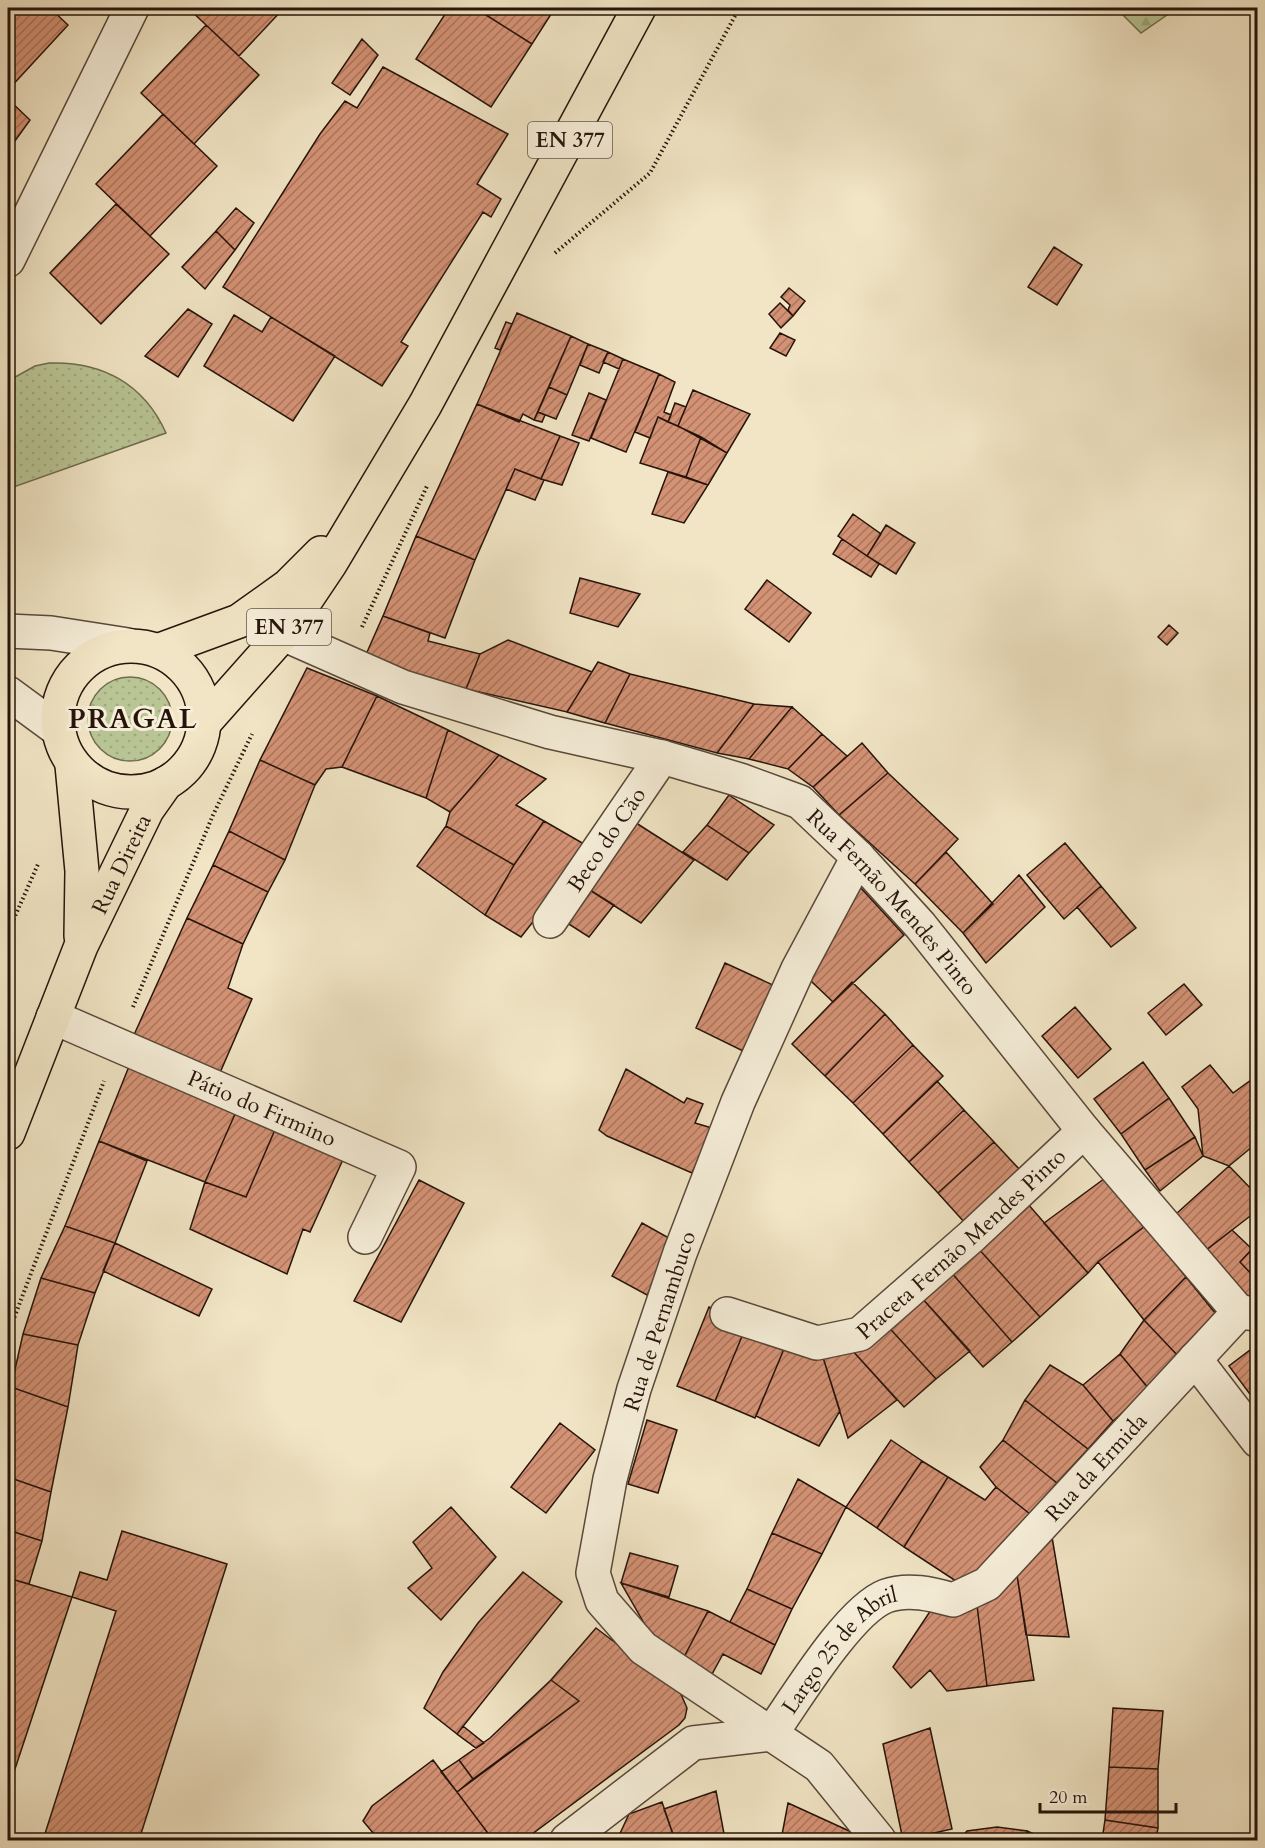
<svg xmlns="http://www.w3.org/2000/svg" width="1265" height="1848" font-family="Cardo,serif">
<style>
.grass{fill:url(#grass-dots);stroke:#706c50;stroke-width:1.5}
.forest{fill:url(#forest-firs);stroke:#706c50;stroke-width:1.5}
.building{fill:url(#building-hatch);stroke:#26140b;stroke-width:1.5}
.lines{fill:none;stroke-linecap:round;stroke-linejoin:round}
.minor-casing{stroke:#59483a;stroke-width:36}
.major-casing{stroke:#26140b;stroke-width:36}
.path{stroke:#26140b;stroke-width:4;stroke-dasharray:1.5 3;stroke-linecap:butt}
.minor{stroke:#f6eed9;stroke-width:33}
.major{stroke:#f1e5c5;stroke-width:33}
.labels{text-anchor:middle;stroke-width:6;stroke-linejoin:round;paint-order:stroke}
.shield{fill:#f6eed9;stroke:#645549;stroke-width:1.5}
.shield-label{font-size:21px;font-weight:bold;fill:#26140b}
.street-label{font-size:22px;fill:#26140b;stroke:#f6eed9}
.district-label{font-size:28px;font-weight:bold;letter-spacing:1.5px;fill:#26140b;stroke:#f6eed9}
</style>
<defs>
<pattern id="grass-dots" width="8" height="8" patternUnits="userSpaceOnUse" patternTransform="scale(1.5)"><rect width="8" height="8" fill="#b9c595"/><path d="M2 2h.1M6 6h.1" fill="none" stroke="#9fa87f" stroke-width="1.8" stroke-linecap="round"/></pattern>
<pattern id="forest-firs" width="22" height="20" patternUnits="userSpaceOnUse" patternTransform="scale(1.5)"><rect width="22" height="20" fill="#b9c595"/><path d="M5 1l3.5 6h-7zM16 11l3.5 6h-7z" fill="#9fa87f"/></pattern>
<pattern id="building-hatch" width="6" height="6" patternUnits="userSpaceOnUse" patternTransform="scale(1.5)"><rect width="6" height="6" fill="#d49275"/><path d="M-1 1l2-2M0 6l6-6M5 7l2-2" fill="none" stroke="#ac765e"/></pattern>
</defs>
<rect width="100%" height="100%" fill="#f1e5c5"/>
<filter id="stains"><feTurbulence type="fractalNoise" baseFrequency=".00333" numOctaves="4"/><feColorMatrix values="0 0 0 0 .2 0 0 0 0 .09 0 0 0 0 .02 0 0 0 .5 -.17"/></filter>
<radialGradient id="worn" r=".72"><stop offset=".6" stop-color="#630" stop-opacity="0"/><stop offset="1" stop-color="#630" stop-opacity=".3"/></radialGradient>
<path class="grass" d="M49 363C102 361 144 384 166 433L8 489V381L35 366Z
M88 719a42 42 0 1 1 84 0a42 42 0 1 1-84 0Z"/>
<path class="forest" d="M1116 8H1177L1141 33Z"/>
<path class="building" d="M8 8H50L68 25 8 90Z
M188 8H284L239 56Z
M449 8H475L532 44 491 107 416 59Z
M475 8H555L532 44Z
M206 25 259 75 194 144 141 93Z
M362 39 378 55 350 95 332 83Z
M383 67 508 134 477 184 501 199 491 217 483 212 401 342 408 346 382 386 223 287 320 134 345 101 357 108Z
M8 99 30 120 12 145 8 143Z
M163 114 217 166 150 236 96 184Z
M116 204 169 254 101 324 50 273Z
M236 208 254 223 235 250 216 231Z
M216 231 235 250 205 289 182 267Z
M1054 247 1082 265 1057 305 1028 287Z
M789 288 805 301 793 316 788 310 790 305 781 297Z
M780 303 793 316 781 328 769 314Z
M188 309 212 324 178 377 145 356Z
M517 313 571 336 534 420 523 414 519 422 477 404Z
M234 315 262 332 271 317 335 356 293 421 204 366Z
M506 322 512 324 500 350 495 348Z
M780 333 795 340 786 356 770 348Z
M571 336 588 344 567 395 549 387Z
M588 344 608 352 599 373 580 365Z
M608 352 623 359 619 369 603 362Z
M623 359 659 374 626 452 591 438Z
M659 374 675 382 664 412 671 415 668 422 658 417 650 438 635 432Z
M549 387 567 395 556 419 538 412Z
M693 390 750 414 727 453 678 426Z
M589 393 606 400 589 441 572 435Z
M675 403 686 407 678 426 668 422Z
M477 404 560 436 541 479 515 469 475 560 416 536Z
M538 412 545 415 542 422 534 420Z
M658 417 701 437 686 477 640 463Z
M560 436 579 443 562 485 541 479Z
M701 437 727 453 708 485 686 477Z
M515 469 544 480 535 500 506 489Z
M668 472 708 485 684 523 652 514Z
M853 514 881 534 867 556 838 536Z
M886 525 915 543 896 574 867 556Z
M416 536 475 560 445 638 383 616Z
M842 539 879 564 871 577 833 554Z
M580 578 640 594 618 627 570 613Z
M767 580 811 613 789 642 745 609Z
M383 616 430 633 428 641 480 654 466 689 364 659Z
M1169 625 1178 633 1167 645 1158 637Z
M508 640 592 672 567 712 466 689 480 654Z
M598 662 630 674 605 723 567 712Z
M307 668 377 696 342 767 326 769 315 785 260 760Z
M630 674 754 704 717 753 605 723Z
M377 696 448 730 426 798 342 767Z
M754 704 792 707 749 759 717 753Z
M792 707 822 734 788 769 749 759Z
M448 730 499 755 450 812 426 798Z
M822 734 847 756 813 787 788 769Z
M862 743 888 773 839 815 813 787Z
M499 755 546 779 516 805 544 821 514 865 446 826 450 812Z
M260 760 315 785 285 860 229 831Z
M888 773 958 839 915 884 839 815Z
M729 795 774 825 749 853 707 825Z
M544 821 591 848 521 937 485 915 514 865Z
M633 821 694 860 641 923 585 887Z
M707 825 749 853 727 880 683 852Z
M446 826 514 865 485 915 417 866Z
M229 831 285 860 268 892 213 865Z
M1065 843 1101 886 1064 919 1027 875Z
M946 852 993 904 963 933 915 884Z
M213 865 268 892 243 944 187 918Z
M1019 875 1045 907 986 963 963 933Z
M1101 886 1136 928 1111 947 1077 907Z
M585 887 614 905 589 937 564 921Z
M860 887 904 935 833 1002 811 981Z
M187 918 243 944 228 988 252 999 219 1075 133 1037Z
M725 963 773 985 743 1051 696 1028Z
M852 982 885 1014 825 1076 792 1044Z
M1184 984 1202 1005 1166 1035 1148 1013Z
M1075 1007 1111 1049 1078 1078 1042 1036Z
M885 1014 913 1045 853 1103 825 1076Z
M913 1045 943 1076 883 1134 853 1103Z
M1143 1062 1169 1098 1121 1134 1094 1099Z
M130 1064 239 1105 205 1182 99 1141Z
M1210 1065 1233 1093 1258 1075V1142L1229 1166 1203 1156 1198 1109 1182 1087Z
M626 1069 684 1103 687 1098 703 1104 695 1123 712 1128 692 1173 607 1136 599 1130Z
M937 1081 964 1110 909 1162 883 1134Z
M1169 1098 1195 1137 1145 1170 1121 1134Z
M239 1105 277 1125 246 1197 205 1182Z
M964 1110 994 1142 938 1193 909 1162Z
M277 1125 346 1153 310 1232 303 1229 287 1274 190 1229 205 1182 246 1197Z
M1195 1137 1203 1156 1160 1191 1145 1170Z
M99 1141 147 1161 115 1243 65 1226Z
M994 1142 1021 1171 965 1223 938 1193Z
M1229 1166 1258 1196V1210L1205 1251 1176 1214Z
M1108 1176 1145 1226 1098 1262 1088 1273 1044 1223Z
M419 1180 464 1203 401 1322 354 1301Z
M1027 1203 1088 1273 1040 1317 977 1247Z
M642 1223 676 1242 647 1295 612 1276Z
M65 1226 115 1243 95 1293 41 1278Z
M1145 1226 1186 1277 1144 1320 1098 1262Z
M1232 1230 1252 1249 1240 1262 1258 1281V1292L1242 1301 1205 1251Z
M115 1243 212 1289 199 1316 103 1271Z
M1258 1243V1281L1240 1262Z
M977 1247 1040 1317 1012 1342 950 1271Z
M950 1271 1012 1342 983 1367 921 1297Z
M1186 1277 1220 1319 1179 1357 1144 1320Z
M41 1278 95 1293 78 1345 23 1334Z
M921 1297 970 1351 936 1379 883 1321Z
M709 1307 748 1322 715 1401 677 1386Z
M1144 1320 1179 1357 1149 1389 1120 1354Z
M883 1321 936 1379 904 1407 851 1349Z
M748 1322 789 1337 755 1418 715 1401Z
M23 1334 78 1345 68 1407 11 1387Z
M789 1337 821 1351 840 1411 819 1446 756 1416Z
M1258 1344V1405L1229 1366Z
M851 1349 897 1400 848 1438 821 1351Z
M1120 1354 1149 1389 1113 1421 1083 1385Z
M1050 1365 1083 1385 1113 1421 1088 1449 1025 1400Z
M11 1387 68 1407 51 1492 8 1477V1404Z
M1025 1400 1088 1449 1057 1483 1003 1440Z
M647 1420 677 1430 658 1493 628 1484Z
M560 1423 595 1450 546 1513 511 1487Z
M891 1440 922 1461 877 1528 846 1507Z
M1003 1440 1057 1483 1030 1514 996 1487 980 1467Z
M922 1461 948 1477 904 1547 877 1528Z
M8 1477 51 1492 42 1541 8 1530Z
M948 1477 985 1500 996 1487 1030 1514 965 1587 904 1547Z
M798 1479 846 1507 822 1554 772 1533Z
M451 1507 496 1557 441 1620 408 1588 432 1568 413 1542Z
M8 1530 42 1541 29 1584 8 1578Z
M122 1531 227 1564 139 1840H43L116 1611 72 1597 80 1572 107 1580Z
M772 1533 822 1554 792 1609 747 1589Z
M1052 1537 1069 1637 1026 1635 1017 1575Z
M630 1553 678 1566 669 1597 621 1583Z
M523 1572 562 1602 457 1734 424 1708 443 1672 478 1623Z
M1017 1575 1034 1680 987 1686 977 1605Z
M8 1578 72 1597 8 1790Z
M621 1583 708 1611 682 1661 648 1630Z
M747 1589 792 1609 775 1645 730 1622Z
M977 1605 987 1686 947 1691 930 1670 911 1688 893 1667 933 1607Z
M708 1611 775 1645 761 1674 723 1654 711 1676 682 1661Z
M596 1628 680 1692 687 1708 685 1718 679 1725 524 1840H493L457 1792 579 1701 551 1680Z
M551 1680 579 1701 473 1779 459 1760 490 1738Z
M1113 1708 1163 1711 1158 1769 1109 1767Z
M463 1726 484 1743 476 1748 457 1734Z
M930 1728 952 1829 903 1840 883 1744Z
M433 1760 493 1840H379L363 1821 372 1806Z
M459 1760 473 1779 457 1792 441 1772Z
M1109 1767 1158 1769V1828L1105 1820Z
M716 1791 725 1839 675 1840 664 1809Z
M662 1802 675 1840H617L629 1814Z
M788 1803 869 1840H781Z
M1105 1820 1158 1828 1156 1840H1102Z
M997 1827 1027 1831 1025 1840H959L967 1831Z
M1027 1831 1048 1840H1025Z"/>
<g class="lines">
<defs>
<g id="minor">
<path d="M8 260 132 8"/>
<path d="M8 631 51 633 128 645"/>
<path id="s1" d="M283 634 403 687 550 732 662 757 740 780 800 802 858 857 920 925 1084 1131 1239 1312"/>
<path d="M8 693 57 729"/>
<path d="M858 857 798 969 738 1102 680 1253 634 1389 610 1479 593 1573 602 1601 643 1648 819 1766 879 1840"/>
<path id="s2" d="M550 921 662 757"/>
<path id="s3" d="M53 1017 399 1167 365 1237"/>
<path id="s4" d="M727 1314 817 1343 860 1334 972 1236 1084 1131"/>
<path d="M1195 1359 1258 1441"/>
<path id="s5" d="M771 1734C795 1700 849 1610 886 1596 908 1588 932 1594 953 1600L987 1584 1239 1312 1258 1314"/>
<path d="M567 1840 693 1743 771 1734"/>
</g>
<g id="major">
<circle cx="131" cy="719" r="73"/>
<path d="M160 650 239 621 288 586 321 553"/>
<path d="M204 723 283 634 330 564 425 405 639 8"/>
<path d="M72 765 82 871 81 936"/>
<path id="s6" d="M8 1133 81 946 147 810 166 783"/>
</g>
</defs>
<use href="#minor" class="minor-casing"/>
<use href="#major" class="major-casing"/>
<path class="path" d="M555 253 650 173 736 14 737 8
M362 627 427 486
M8 932 39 862
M133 1007 213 815 252 734
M8 1334 104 1081"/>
<use href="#minor" class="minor"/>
<use href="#major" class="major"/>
</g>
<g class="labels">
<g class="shield">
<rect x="528" y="122" width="84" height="36" rx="4.5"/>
<rect x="247" y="609" width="84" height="36" rx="4.5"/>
</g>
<g class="shield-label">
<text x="570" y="147">EN 377</text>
<text x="289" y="634">EN 377</text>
</g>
<g class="street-label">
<text dy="8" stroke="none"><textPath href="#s2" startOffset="99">Beco do Cão</textPath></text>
<text dy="8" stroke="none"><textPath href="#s6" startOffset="292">Rua Direita</textPath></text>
<text dy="8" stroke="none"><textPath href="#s1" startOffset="681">Rua Fernão Mendes Pinto</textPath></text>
<text dy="8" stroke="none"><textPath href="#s3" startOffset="228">Pátio do Firmino</textPath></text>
<text dy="8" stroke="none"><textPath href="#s4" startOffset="274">Praceta Fernão Mendes Pinto</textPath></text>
<text transform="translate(659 1321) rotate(-72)" y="8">Rua de Pernambuco</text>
<text dy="8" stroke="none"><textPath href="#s5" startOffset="447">Rua da Ermida</textPath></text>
<text dy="8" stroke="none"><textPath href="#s5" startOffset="110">Largo 25 de Abril</textPath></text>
</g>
<g class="district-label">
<text x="133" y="728">PRAGAL</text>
</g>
</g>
<rect width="1265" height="1848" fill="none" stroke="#f1e5c5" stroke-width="30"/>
<rect x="9" y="9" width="1247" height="1830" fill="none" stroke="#26140b" stroke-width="3"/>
<rect x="15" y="15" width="1235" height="1818" fill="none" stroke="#26140b" stroke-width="1.5"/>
<path d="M1040 1803v9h136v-9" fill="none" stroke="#26140b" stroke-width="3"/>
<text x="1049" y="1803" font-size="18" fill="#26140b" stroke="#f6eed9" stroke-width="4.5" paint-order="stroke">20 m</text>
<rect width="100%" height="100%" filter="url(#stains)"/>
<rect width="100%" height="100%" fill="url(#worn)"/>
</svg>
